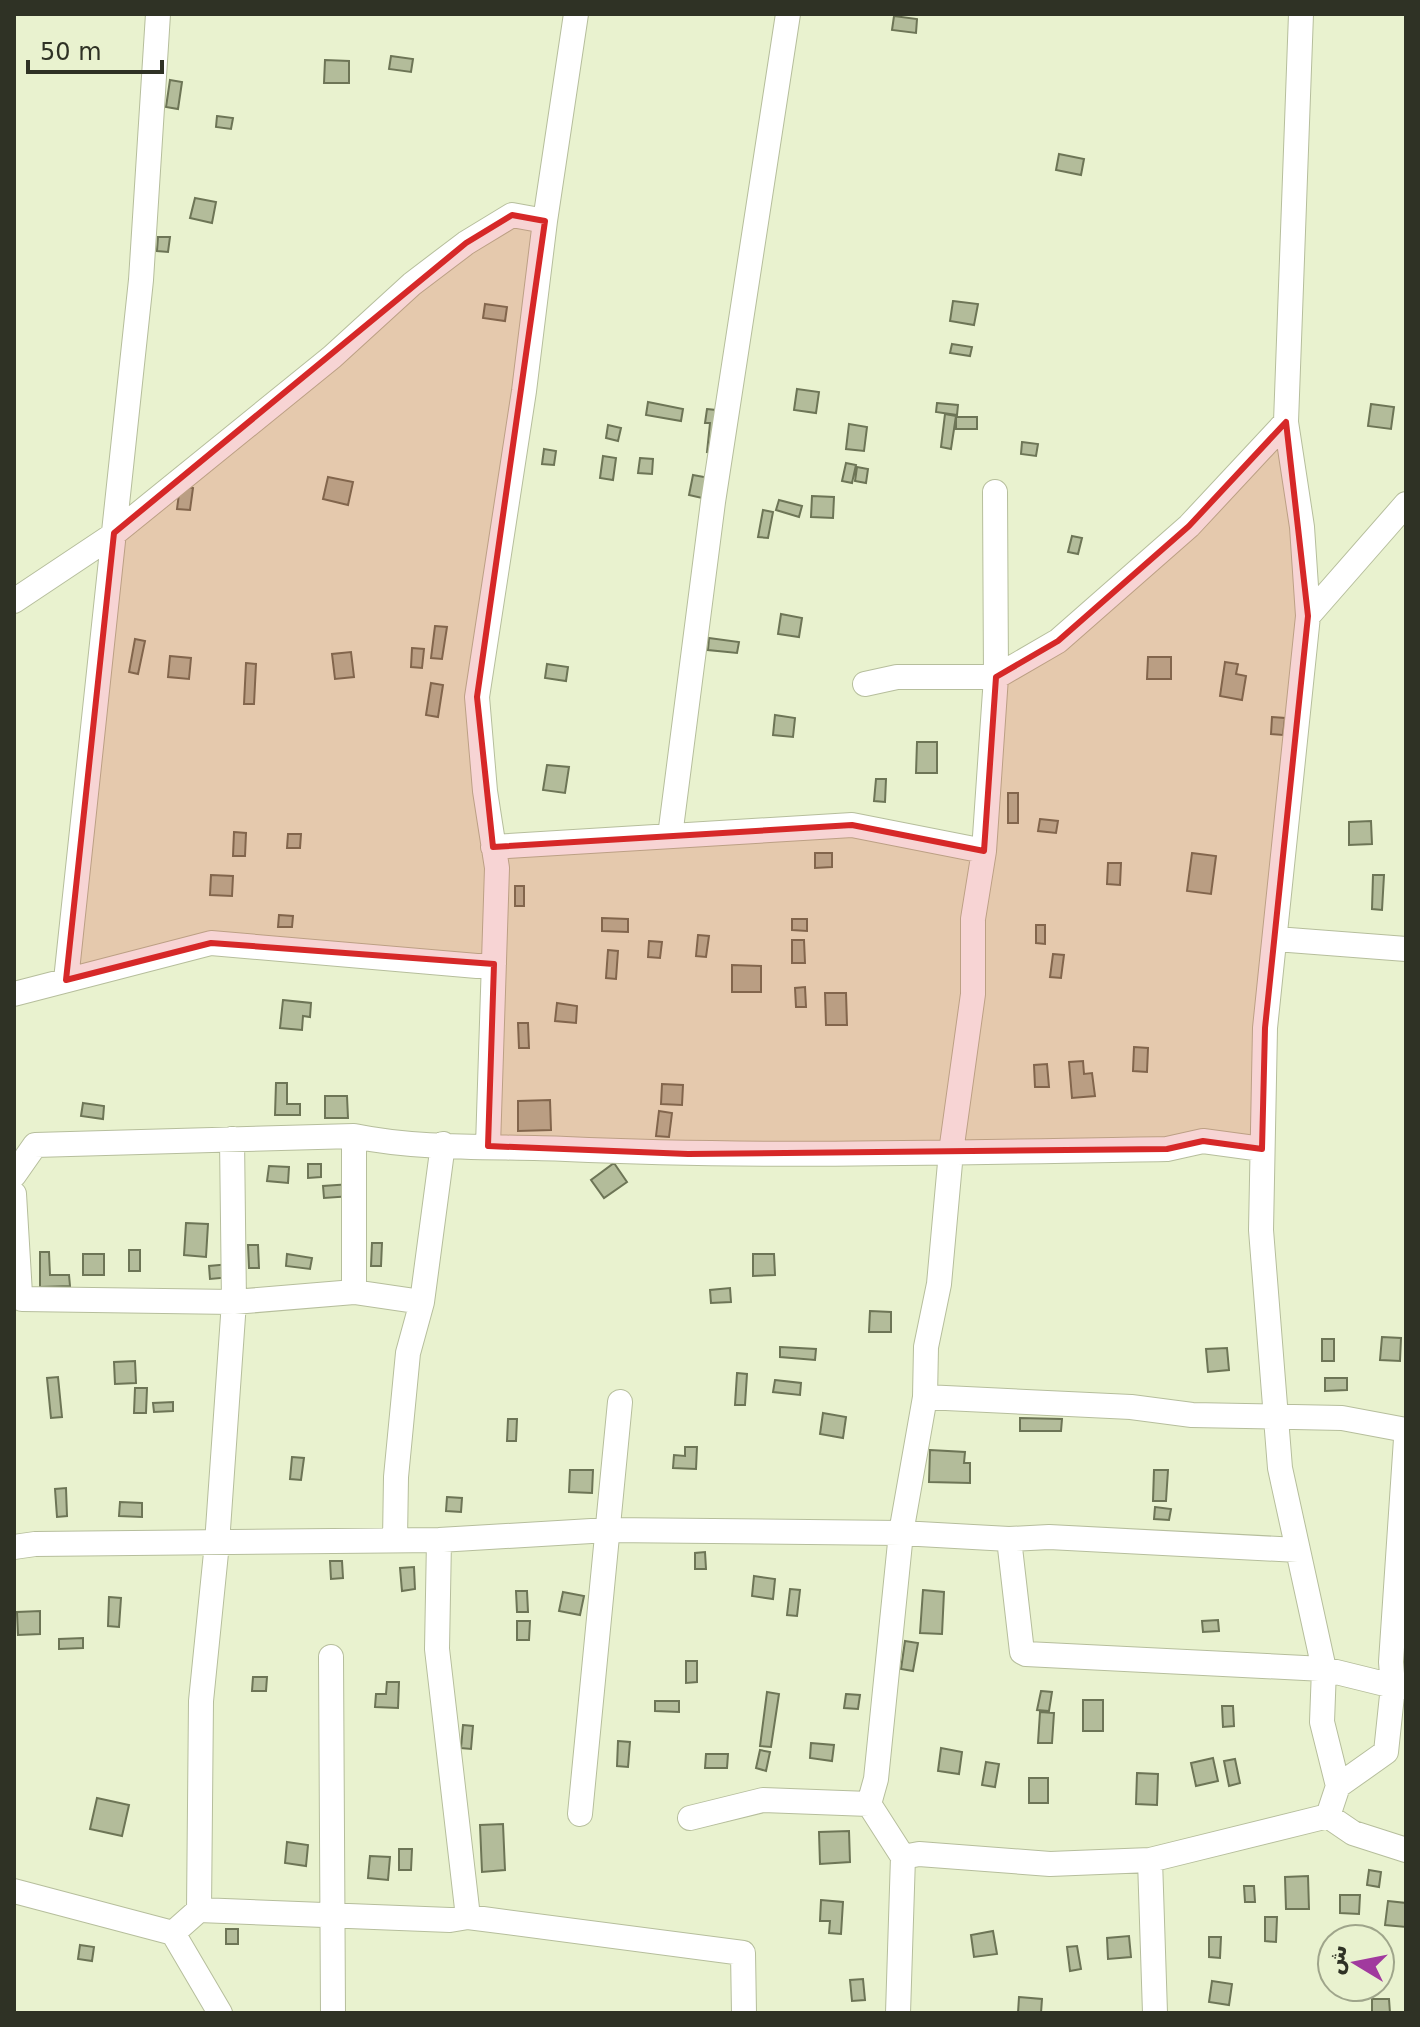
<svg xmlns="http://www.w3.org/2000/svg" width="1420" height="2027" font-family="'DejaVu Sans','Noto Naskh Arabic',sans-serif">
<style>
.building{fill:#b3bc9a;stroke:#6d7556;stroke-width:2}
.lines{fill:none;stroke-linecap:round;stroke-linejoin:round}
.minor-casing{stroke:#b6be9c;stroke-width:26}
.minor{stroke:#fff;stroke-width:24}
.marked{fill:#d62828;fill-opacity:0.2;stroke:#d62828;stroke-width:6;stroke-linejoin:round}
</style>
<rect width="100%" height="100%" fill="#e9f2cf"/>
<path class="building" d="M894 16 917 19 916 33 892 30Z
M391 56 413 59 411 72 389 69Z
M325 60 349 61V83H324Z
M170 80 182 82 178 109 166 107Z
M217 116 233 118 231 129 216 127Z
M1059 154 1084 159 1081 175 1056 170Z
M195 198 216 202 212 223 190 218Z
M158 237H170L168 252 157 251Z
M953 301 978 304 974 325 950 321Z
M485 304 507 307 505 321 483 318Z
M952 344 972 347 970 356 950 353Z
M797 389 819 392 816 413 794 410Z
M648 402 683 409 681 421 646 415Z
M937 403 958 405 957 415 936 412Z
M1371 404 1394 407 1391 429 1368 426Z
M707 409 725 411 720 453 707 452 710 423H705Z
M945 414 956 416 951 449 941 447Z
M956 417H977V429H956Z
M849 424 867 427 864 451 846 449Z
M608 425 621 428 618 441 606 438Z
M1022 442 1038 444 1036 456 1021 454Z
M544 449 556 451 554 465 542 464Z
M603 456 616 458 613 480 600 478Z
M640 458 653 459 652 474 638 473Z
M846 463 856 465 852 483 842 481Z
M857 467 868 469 866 483 855 481Z
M693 475 715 479 711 500 689 495Z
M328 477 353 482 348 505 323 499Z
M180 486 193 488 190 510 177 509Z
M812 496 834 497 833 518 811 517Z
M779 500 802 506 799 517 776 510Z
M763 510 773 512 768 538 758 537Z
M1072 536 1082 538 1078 554 1068 552Z
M781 614 802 618 799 637 778 634Z
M435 626 447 627 442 659 431 658Z
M709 638 739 642 737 653 708 650Z
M135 639 145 641 138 674 129 672Z
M412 648 424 649 422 668 411 667Z
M351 652 354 677 335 679 332 654Z
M170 656 191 658 189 679 168 677Z
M1148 657H1171V679H1147Z
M1225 662 1238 664 1236 674 1246 676 1242 700 1220 696Z
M246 663 256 664 254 704H244Z
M547 664 568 667 566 681 545 678Z
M431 683 443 685 438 717 426 715Z
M775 715 795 718 793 737 773 735Z
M1272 717 1285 718 1283 735 1271 734Z
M917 742H937V773H916Z
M547 765 569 767 565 793 543 790Z
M876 779H886L885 802 874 801Z
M1008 793H1018V823H1008Z
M1040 819 1058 821 1056 833 1038 831Z
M1371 821 1372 844 1349 845V822Z
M234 832 246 833 245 856H233Z
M288 834H301L300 848H287Z
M815 853H832V867L815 868Z
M1192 853 1216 856 1211 894 1187 891Z
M1108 863H1121L1120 885 1107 884Z
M211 875 233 876 232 896 210 895Z
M1373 875H1384L1382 910 1372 909Z
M515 886H524V906H515Z
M279 915 293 916 292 927H278Z
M602 918 628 919V932L602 931Z
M792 919H807V931L792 930Z
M1036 925H1045V944L1036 943Z
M698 935 709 936 706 957 696 956Z
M792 940H804L805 963H792Z
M649 941 662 942 660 958 648 957Z
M608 950 618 951 616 979 606 978Z
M1053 954 1064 955 1061 978 1050 977Z
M732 965 761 966V992H732Z
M805 987 806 1007H796L795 988Z
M825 993H846L847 1025H826Z
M283 1000 311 1003 310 1017 303 1016 302 1030 280 1028Z
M557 1003 577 1006 576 1023 555 1021Z
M518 1023H528L529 1048H519Z
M1134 1047 1148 1048 1147 1072 1133 1071Z
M1083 1061 1084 1074 1092 1073 1095 1096 1072 1098 1069 1062Z
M1047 1064 1049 1087H1035L1034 1065Z
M276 1083H287V1104H300V1115H275Z
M662 1084 683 1085 682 1105 661 1104Z
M325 1096H347L348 1118H325Z
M550 1100 551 1130 518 1131V1101Z
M83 1103 104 1106 103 1119 81 1116Z
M659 1111 672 1113 669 1137 656 1136Z
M614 1163 627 1182 604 1198 591 1180Z
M308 1164H321V1177L308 1178Z
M269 1166 289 1167 288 1183 267 1181Z
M351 1184 352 1196 324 1198 323 1186Z
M186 1223 208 1224 206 1257 184 1255Z
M372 1243H382L381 1266H371Z
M248 1245H258L259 1268H249Z
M129 1250H140V1271H129Z
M40 1252H49L50 1275H69L70 1286 40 1287Z
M83 1254H104V1275H83Z
M287 1254 312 1258 310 1269 286 1266Z
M753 1254H774L775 1275 753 1276Z
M230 1264 231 1277 210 1279 209 1266Z
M730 1288 731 1302 711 1303 710 1290Z
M870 1311 891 1312V1332H869Z
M1382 1337 1401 1338 1400 1361 1380 1360Z
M1322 1339H1334V1361H1322Z
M780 1347 816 1349 815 1360 780 1357Z
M1227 1348 1229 1370 1208 1372 1206 1349Z
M135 1361 136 1383 115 1384 114 1362Z
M737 1373 747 1374 745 1405H735Z
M58 1377 62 1417 51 1418 47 1378Z
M1325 1378H1347V1390L1325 1391Z
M775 1380 801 1383 800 1395 773 1392Z
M135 1388H147L146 1413H134Z
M173 1402V1411L154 1412 153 1403Z
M823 1413 846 1417 843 1438 820 1434Z
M1020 1418 1062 1419 1061 1431H1020Z
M508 1419H517L516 1441H507Z
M685 1447H697L696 1469 673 1468 674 1455 685 1456Z
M930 1450 965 1452 964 1463H970V1483L929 1482Z
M292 1457 304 1458 301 1480 290 1479Z
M570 1470H593L592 1493 569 1492Z
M1154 1470H1168L1166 1501H1153Z
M66 1488 67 1516 57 1517 55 1489Z
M447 1497 462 1498 461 1512 446 1511Z
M120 1502 142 1503V1517L119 1516Z
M1155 1507 1171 1509 1169 1520 1154 1519Z
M705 1552 706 1569H695V1553Z
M330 1561H342L343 1578 331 1579Z
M414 1567 415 1589 402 1591 400 1568Z
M754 1576 775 1579 773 1599 752 1596Z
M790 1589 800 1590 797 1616 787 1615Z
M923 1590 944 1592 942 1634 920 1633Z
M516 1591H527L528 1612H517Z
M563 1592 584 1596 580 1615 559 1611Z
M109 1597 121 1598 119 1627 108 1626Z
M40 1611V1634L18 1635 17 1612Z
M1218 1620 1219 1631 1203 1632 1202 1621Z
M517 1621H530L529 1640H517Z
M83 1638V1648L59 1649V1639Z
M905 1641 918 1643 913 1671 901 1669Z
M686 1661H697V1682L686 1683Z
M253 1677H267L266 1691H252Z
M387 1682H399L398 1708 375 1707 376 1694H386Z
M1041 1691 1052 1692 1049 1711 1037 1710Z
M767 1692 779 1694 771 1747 760 1746Z
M846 1694 860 1695 858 1709 844 1708Z
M1083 1700H1103V1731H1083Z
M655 1701H679V1712L655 1711Z
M1222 1706H1233L1234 1726 1223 1727Z
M1040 1712 1054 1713 1052 1743H1038Z
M463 1725 473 1726 471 1749 461 1748Z
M618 1741 630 1742 628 1767 617 1766Z
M811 1743 834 1745 832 1761 810 1758Z
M941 1748 962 1752 959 1774 938 1771Z
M760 1750 770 1752 766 1771 756 1768Z
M706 1754H728L727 1768H705Z
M1213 1758 1218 1781 1196 1786 1191 1763Z
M1235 1759 1240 1783 1229 1786 1224 1761Z
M986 1762 999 1764 995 1787 982 1785Z
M1137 1773 1158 1774 1157 1805 1136 1804Z
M1029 1778H1048V1803H1029Z
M97 1798 129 1805 122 1836 90 1829Z
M503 1824 505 1870 482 1872 480 1825Z
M849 1831 850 1862 820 1864 819 1832Z
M287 1842 308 1845 306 1866 285 1863Z
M399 1849H412L411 1870H399Z
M370 1856 390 1857 388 1880 368 1878Z
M1369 1870 1381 1872 1379 1887 1367 1885Z
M1308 1876 1309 1909H1286L1285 1877Z
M1244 1886H1254L1255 1902H1245Z
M1340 1895H1360L1359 1914 1340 1913Z
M821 1900 843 1902 841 1934 829 1933 830 1921H820Z
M1388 1901 1406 1903V1927L1385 1925Z
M1265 1917H1277L1276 1942 1265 1941Z
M226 1929H238V1944H226Z
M993 1931 997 1954 974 1957 971 1935Z
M1129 1936 1131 1957 1108 1959 1107 1938Z
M1209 1937H1221L1220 1958 1209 1957Z
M80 1945 94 1947 92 1961 78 1959Z
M1077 1946 1081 1969 1070 1971 1067 1947Z
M863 1979 865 2000 852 2001 850 1980Z
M1212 1981 1232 1984 1229 2005 1209 2002Z
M1019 1997 1042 1999 1041 2013H1018Z
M1372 1999H1389L1390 2013H1372Z"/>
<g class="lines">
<defs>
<path id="minor" d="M1301 14 1286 422 1302 527 1308 616 1265 1028 1261 1230 1280 1468 1324 1669 1322 1722 1338 1786 1328 1816
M14 601 110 537 332 357 412 284 466 243 512 215 545 221
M1308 616 1406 504
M865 684 897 677H996L1058 641 1189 526 1286 422
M670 836 713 502 788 14
M493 847 852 825 984 851
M1276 939 1406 949
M66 980 141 280 158 14
M14 994 211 943 477 966 494 964
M354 1136V1292
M488 1146 497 868 485 791 477 697 524 391 545 221 576 14
M14 1175 35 1145 354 1136C422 1150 496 1146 566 1149 766 1158 967 1152 1167 1149L1203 1141 1262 1149
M14 1194 20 1294
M14 1295 20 1294 22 1299 234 1302 354 1292 422 1302
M925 1397 1131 1407 1192 1415 1342 1418 1406 1430
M1009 1539 1022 1652 1026 1654 1324 1669 1393 1686 1406 1687
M395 1540 396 1477 408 1353 422 1302 443 1144
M439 1540 437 1649 468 1917
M14 1547 35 1544 439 1540 608 1530 901 1533 1009 1539 1049 1537 1298 1550
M331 1657 333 2013
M1338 1786 1386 1752 1393 1686 1391 1662 1406 1439
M580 1814 620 1402
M690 1818 763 1800 869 1804
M903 1857 919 1854 1050 1864 1150 1860 1328 1816 1353 1833 1406 1850
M1150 1860 1155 2013
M14 1891 173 1933 220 2013
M199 1910 201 1701 217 1543 234 1302 232 1139
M173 1933 199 1910 450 1920 468 1917 743 1953 744 2013
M898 2013 903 1857 869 1804 876 1779 901 1533 925 1397 926 1347 939 1284 951 1152 973 994V919L984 851 996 677 995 492"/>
</defs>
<use href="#minor" class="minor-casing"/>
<use href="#minor" class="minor"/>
</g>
<path class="marked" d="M512 215 545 221 477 697 493 847 852 825 984 851 996 677 1058 641 1189 526 1286 422 1308 616 1265 1028 1262 1149 1203 1141 1167 1149 688 1154 488 1146 494 964 211 943 66 980 114 533 466 243Z"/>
<rect width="1420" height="2027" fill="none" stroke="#2f3225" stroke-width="32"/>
<g transform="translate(1356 1963) rotate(280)"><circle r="38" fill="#e9f2cf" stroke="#9fa58b" stroke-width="2"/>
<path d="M0-6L14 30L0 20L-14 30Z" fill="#a13a9e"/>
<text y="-12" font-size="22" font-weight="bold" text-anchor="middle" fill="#2f3225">ش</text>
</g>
<path d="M28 60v12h134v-12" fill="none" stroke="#2f3225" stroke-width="4"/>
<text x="40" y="60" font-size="24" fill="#2f3225" stroke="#e9f2cf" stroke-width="6" paint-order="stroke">50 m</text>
</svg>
